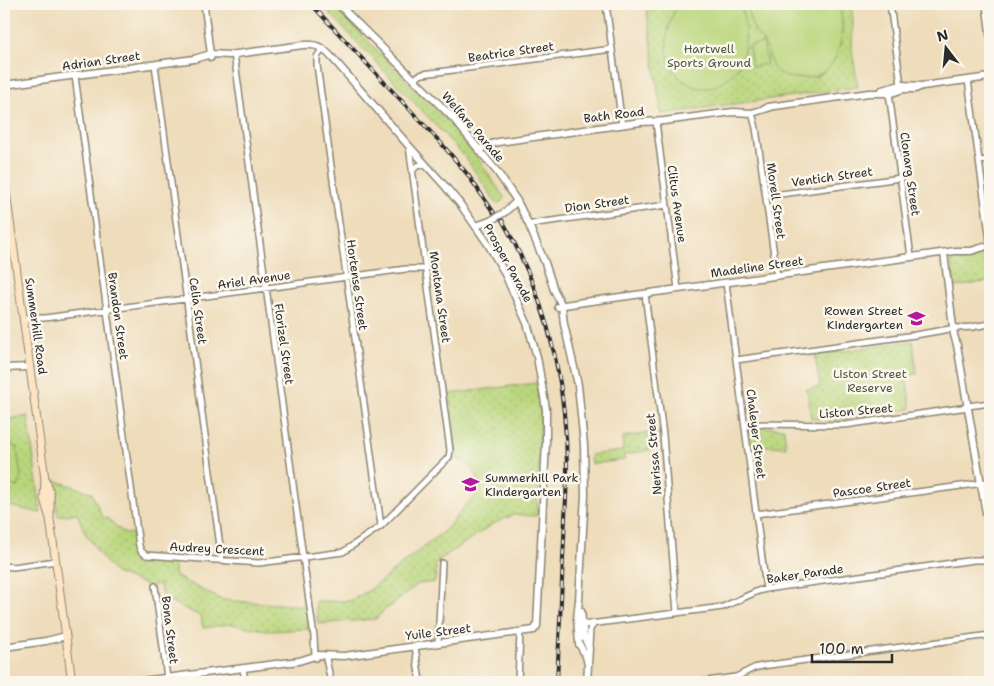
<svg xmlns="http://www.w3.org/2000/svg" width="994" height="686" font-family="'Shantell Sans',sans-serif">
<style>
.park{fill:url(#park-dots);stroke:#728054}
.pitch{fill:#b9d67c;stroke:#728054}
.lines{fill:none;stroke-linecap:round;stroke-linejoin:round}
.minor-casing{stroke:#8c8472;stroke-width:8}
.tertiary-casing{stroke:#8c8472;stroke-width:9}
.secondary-casing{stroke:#8c8472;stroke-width:9}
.minor{stroke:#fff;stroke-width:5}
.tertiary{stroke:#fff;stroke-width:6}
.secondary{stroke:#fde5c4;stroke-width:7}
.rail-casing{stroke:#2b2b2b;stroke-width:4}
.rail{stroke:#fbf7ec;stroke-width:2;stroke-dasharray:5.5;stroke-linecap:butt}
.tertiary-bridge-casing{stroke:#8c8472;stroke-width:9;stroke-linecap:butt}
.tertiary-bridge{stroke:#fff;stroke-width:6}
.labels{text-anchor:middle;stroke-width:5;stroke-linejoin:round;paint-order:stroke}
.park-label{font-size:12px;fill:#4e563f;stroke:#fbf7ec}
.street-label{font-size:12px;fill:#2b2b2b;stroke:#fbf7ec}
.poi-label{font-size:12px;fill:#2b2b2b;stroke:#fbf7ec;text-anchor:end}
</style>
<defs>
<pattern id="park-dots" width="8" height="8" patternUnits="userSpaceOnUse" patternTransform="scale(1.25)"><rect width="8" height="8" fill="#b9d67c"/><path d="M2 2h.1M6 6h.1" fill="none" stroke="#9fb86b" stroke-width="1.8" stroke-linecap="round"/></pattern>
</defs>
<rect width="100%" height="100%" fill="#fbf7ec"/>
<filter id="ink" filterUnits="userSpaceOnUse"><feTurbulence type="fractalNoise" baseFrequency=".02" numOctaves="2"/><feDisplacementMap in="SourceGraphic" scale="10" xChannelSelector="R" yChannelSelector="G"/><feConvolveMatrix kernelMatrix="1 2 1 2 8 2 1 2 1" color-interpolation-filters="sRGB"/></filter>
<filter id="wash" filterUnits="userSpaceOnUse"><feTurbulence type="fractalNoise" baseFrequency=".0096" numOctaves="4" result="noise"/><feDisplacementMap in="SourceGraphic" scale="20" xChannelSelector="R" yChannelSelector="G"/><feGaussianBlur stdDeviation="1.12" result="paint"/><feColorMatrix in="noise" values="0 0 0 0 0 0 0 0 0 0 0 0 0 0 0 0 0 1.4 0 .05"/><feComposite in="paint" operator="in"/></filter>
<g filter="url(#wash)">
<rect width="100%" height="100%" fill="#eedcba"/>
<path class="park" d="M321 4H331L452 126 475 154 505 199 497 204 467 160 445 135Z
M646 4H851L853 21 852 50 858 87 661 114Z
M990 252V281L955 287 951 260 954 257Z
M913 341 917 374 906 376 911 409 839 420 811 419 807 389 820 387 815 355Z
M536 383 541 415 537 516 513 515 493 524 436 562 435 582 418 584 391 606 384 610 376 619 318 624 315 601H350L368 591 444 531 450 525 463 508 480 491 478 477 469 465 457 459 449 394Z
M28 416 41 513 4 505V420Z
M749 427 784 428 786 447 751 445Z
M656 432 658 448 624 455V460L591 464 590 455 623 451V437Z
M53 480 91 492 103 518H107L125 534 132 533 135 554 140 560 173 563 175 576 222 600 306 606 309 629 271 631 231 624 203 628 201 616 177 605 162 599 160 584 149 586 115 573 100 555 85 533 77 513 58 516Z"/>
<path class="pitch" d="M678 4H739C745 17 746 30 745 45 743 60 739 71 725 80 720 83 714 87 708 88 687 91 669 70 667 51 665 35 671 18 678 4Z
M748 4H837C848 22 841 62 822 73 814 78 805 78 796 78 788 78 781 76 775 70 769 63 770 53 765 45 763 40 759 37 756 33 751 25 748 13 748 4Z
M763 43 767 64 752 67 749 46Z
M14 446 17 448 21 478 18 487 4 483V447Z"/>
</g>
<g filter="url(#ink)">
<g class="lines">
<defs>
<path id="minor" d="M204 4 211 58
M606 4 622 125
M890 4 901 85
M986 4 990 36
M341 7 363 4
M323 48 317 57V65L381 526
M234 54 314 637 315 656 316 658
M155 65 222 561
M75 76 139 546 141 551 146 555 259 563 343 552 381 526 449 457 450 450 409 146
M414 80 418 76 423 74 612 49
M968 80 990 241
M889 93 911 257
M752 113 756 128 777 276
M656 122 678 289
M979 161 990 160
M412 171 417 166 425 164
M766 196 901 178
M529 225 537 223 667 205
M4 236 12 235
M726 283 766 589
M645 294 663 435 677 613
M23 318H45L406 269H426
M971 327 990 324
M736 360 915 335 956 328 974 327
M968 406 990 403
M745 424 845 425 968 407
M756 514 976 484 990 481
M4 566 13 567 56 561
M155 586 167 678
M582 625 723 607 758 591 766 589 974 560H990
M438 643 442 563
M415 646 420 682
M589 646 590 629 594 624
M328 656 326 659 331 682
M243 668 245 682
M518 682 520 633
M700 682 736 677 754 668 762 666 990 635"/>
<path id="tertiary" d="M338 4 453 118 498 173 517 201 529 225 545 263 554 290 562 306 564 324 578 385 584 445 585 495 579 600 577 618 579 644 586 656 588 665
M4 86 11 84 194 59 211 54 229 55 303 45C320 43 325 50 336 62L409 146 445 186 460 204 488 244 503 270 527 323 537 357 546 409V442L537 626 534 630 344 656 318 655 299 661 134 682
M882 90 901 85 922 86 990 77
M768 107 869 93H892L903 89H915L922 86
M480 150 485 146 498 142 641 122 664 121 733 112 752 113 771 107
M505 212 517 201
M476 226 490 221
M944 253 954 335 957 345 990 536
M558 307 564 305 584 302 955 251H971L984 247
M4 368 30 367
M581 611 584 637 589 648 587 682
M4 647 46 641 66 636"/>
<path id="secondary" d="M4 177 45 479 44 499 50 519
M47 484 50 493V519L72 682"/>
</defs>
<use href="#minor" class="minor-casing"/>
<use href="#tertiary" class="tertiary-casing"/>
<use href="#secondary" class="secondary-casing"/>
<use href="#minor" class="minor"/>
<use href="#tertiary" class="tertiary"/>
<use href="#secondary" class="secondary"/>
<defs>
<path id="rail" d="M311 4 441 143 468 175 494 213
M502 220C548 300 568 385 567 477L557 682"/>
</defs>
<use href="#rail" class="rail-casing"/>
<use href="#rail" class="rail"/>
<defs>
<path id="tertiary-bridge" d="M490 221 505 212"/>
</defs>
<use href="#tertiary-bridge" class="tertiary-bridge-casing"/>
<use href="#tertiary-bridge" class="tertiary-bridge"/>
</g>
</g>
<defs>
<symbol id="school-bare" viewBox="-9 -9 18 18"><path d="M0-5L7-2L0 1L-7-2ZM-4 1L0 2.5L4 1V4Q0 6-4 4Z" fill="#b5179e" stroke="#fbf7ec" stroke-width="2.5" paint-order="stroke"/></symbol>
</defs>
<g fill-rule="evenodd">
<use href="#school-bare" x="904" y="306" width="25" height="25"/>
<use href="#school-bare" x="458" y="472" width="25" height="25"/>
</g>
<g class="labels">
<g class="park-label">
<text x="709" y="53">Hartwell<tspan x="709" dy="14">Sports Ground</tspan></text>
<text x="870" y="378">Liston Street<tspan x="870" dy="14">Reserve</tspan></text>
</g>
<g class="street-label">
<text transform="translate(511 52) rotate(-8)" y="4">Beatrice Street</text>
<text transform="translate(101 61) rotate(-8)" y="4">Adrian Street</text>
<text transform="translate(614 115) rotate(-7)" y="4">Bath Road</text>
<text transform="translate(473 127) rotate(49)" y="4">Welfare Parade</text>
<text transform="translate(910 174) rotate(82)" y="4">Clonarg Street</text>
<text transform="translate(832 177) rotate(-8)" y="4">Ventich Street</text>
<text transform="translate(776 201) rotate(82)" y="4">Morell Street</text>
<text transform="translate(597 204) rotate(-8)" y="4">Dion Street</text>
<text transform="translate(677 204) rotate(82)" y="4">Clitus Avenue</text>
<text transform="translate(508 263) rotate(61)" y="4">Prosper Parade</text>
<text transform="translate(757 267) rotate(-8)" y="4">Madeline Street</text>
<text transform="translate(254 280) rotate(-8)" y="4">Ariel Avenue</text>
<text transform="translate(357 285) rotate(82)" y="4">Hortense Street</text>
<text transform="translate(440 297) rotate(82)" y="4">Montana Street</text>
<text transform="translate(198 311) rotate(82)" y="4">Celia Street</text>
<text transform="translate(118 316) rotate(82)" y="4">Brandon Street</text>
<text transform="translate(36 326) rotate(82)" y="4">Summerhill Road</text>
<text transform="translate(284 344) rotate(82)" y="4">Florizel Street</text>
<text transform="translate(856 411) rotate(-5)" y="4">Liston Street</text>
<text transform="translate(756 434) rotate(83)" y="4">Chaleyer Street</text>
<text transform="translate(654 454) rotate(-95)" y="4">Nerissa Street</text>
<text transform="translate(872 488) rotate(-8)" y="4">Pascoe Street</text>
<text transform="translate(217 549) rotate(3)" y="4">Audrey Crescent</text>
<text transform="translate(805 574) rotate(-8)" y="4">Baker Parade</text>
<text transform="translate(170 630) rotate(83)" y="4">Bona Street</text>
<text transform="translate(438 632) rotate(-7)" y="4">Yuile Street</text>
</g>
<g class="poi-label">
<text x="903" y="315">Rowen Street<tspan x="903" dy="14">Kindergarten</tspan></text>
<text x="485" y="482" text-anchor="start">Summerhill Park<tspan x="485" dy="14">Kindergarten</tspan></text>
</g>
</g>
<rect width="994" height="686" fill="none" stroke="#fbf7ec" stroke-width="20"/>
<g transform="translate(946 48) rotate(344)" stroke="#fbf7ec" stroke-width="4" paint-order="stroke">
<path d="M0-4L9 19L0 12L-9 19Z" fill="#2b2b2b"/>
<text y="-8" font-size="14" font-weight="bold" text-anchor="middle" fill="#2b2b2b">N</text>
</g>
<path d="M812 654v8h80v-8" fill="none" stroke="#2b2b2b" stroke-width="2.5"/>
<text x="819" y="654" font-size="15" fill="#2b2b2b" stroke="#fbf7ec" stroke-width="4" paint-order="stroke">100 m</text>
</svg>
